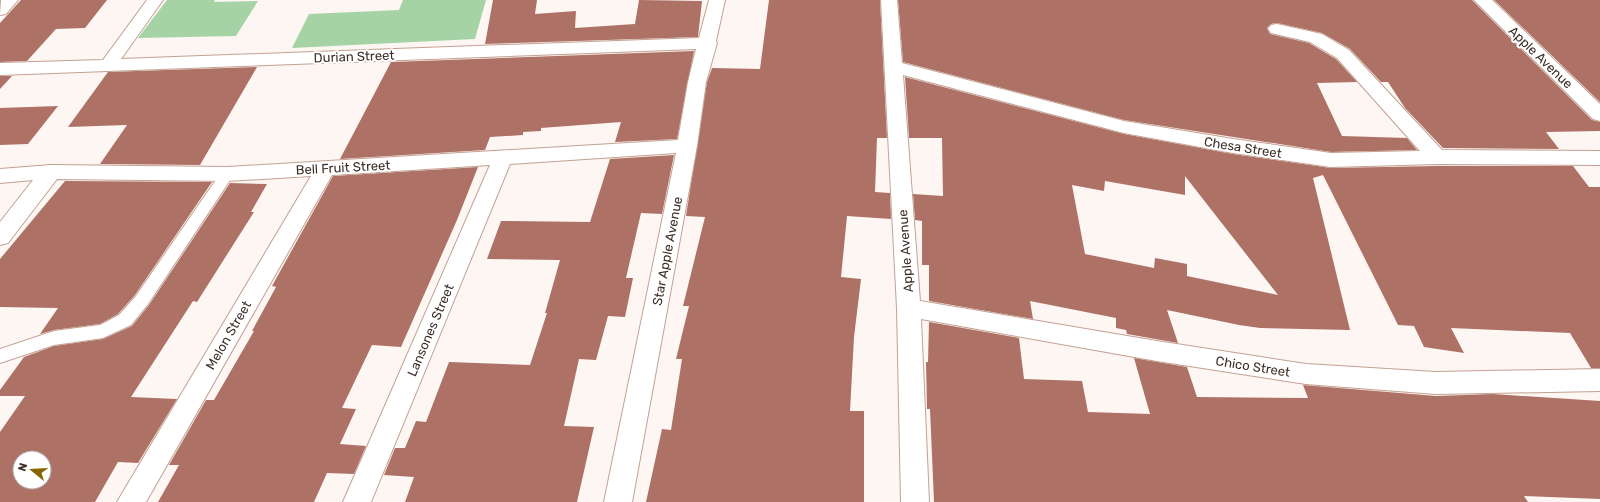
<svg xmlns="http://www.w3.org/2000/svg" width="1600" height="502" font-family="Rubik,sans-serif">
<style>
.forest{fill:#a6d3a5}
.building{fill:#ae7166;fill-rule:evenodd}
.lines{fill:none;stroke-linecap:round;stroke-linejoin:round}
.lane-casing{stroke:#c3a192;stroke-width:2}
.street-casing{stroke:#c3a192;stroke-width:2}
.lane{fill:#fff;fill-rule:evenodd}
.street{fill:#fff;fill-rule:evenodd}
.labels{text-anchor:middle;stroke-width:4;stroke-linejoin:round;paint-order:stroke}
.street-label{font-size:13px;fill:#3d2f29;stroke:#fff}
</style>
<rect width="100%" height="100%" fill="#fdf6f3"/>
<path class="forest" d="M167 0H215L214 2 258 1 236 36 138 38Z
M403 0H486L475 39 292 48 309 14 399 10Z"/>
<path class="building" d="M21 0H107L85 28 56 29 27 61 0 62V23Z
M493 0H537L535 14 576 11 575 28 635 24 639 0 702 1 698 37 485 44Z
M769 0H880L887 138H877L875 192 890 193 891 219 847 216 841 277 861 279 854 337 850 411H864V502H646L662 429 671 430 682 359H676L689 306H683L705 217 686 216 707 82 712 68 760 69Z
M898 0H1472L1592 120 1600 122V131L1546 132 1559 149 1443 148 1405 108 1388 82H1381L1350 49 1322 33 1277 23 1271 24 1267 28 1270 34 1309 43 1336 59 1357 82 1317 83 1342 136 1407 138 1417 150 1331 152 1124 120 903 62Z
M1494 0H1600V102Z
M694 51 677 139 615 142 621 122 541 128V131L523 132V135L490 137 485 150 340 159 391 62Z
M257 67 200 165 100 164 127 125 68 127 108 72Z
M0 76H12L0 89Z
M905 77 1124 134 1233 154 1331 168 1437 166H1573L1589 187H1600V368H1591L1570 333 1451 328 1464 353 1424 347 1414 326 1398 325 1323 175 1313 178 1350 330 1260 328 1239 325 1167 310 1178 343 1127 334 1126 330 1116 328V318L1030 301 1033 319 929 301V265H922V221L915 220 913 194 943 196 942 138H909ZM1185 176 1199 194 1278 295 1187 276V264L1155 258 1154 268 1085 254 1072 185 1104 191 1105 181 1185 195Z
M58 106 28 144 0 145V108Z
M674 155 662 214 641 213 626 278H633L625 317 608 316 596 360 579 359 564 426 594 427 577 502H405L414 477 384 475 395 448H405L416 421 426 422 449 362 530 365 547 313H545L560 260 487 259 501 221 590 222 610 159Z
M478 167 457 220 401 347 372 345 342 408 356 409 340 444 366 446 354 474 327 473 314 502H158L179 465H169L206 400H214L254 331H252L276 287 272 286 333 176Z
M65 181 212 182 135 295 118 314 100 324 54 330 40 334 58 308 0 307V259Z
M230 183 267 184 251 212H254L197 302 193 301 131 397 177 399 138 463 118 462 95 502H0V432L25 396H0V390L24 357 54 346 103 339 132 326 149 305ZM20 458H44V482H20Z
M929 322 1019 338 1024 379 1082 381 1088 412 1150 414 1134 358 1187 367 1197 397 1308 398 1303 385 1436 396 1493 394 1600 401V499L1524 496 1528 502H934L930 409H927L926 362H928Z"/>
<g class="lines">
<defs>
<path id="lane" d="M227 169 232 171 234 174 232 177 148 304 131 325 103 338 54 345 0 363V349L54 331 100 325 119 315 136 296 222 171Z"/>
<path id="street" d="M18 0 6 14 0 15 1 0Z
M147 0H163L121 59 699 38 709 0H725L716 41 717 43 706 82 697 146 632 502H604L676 153 510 164 371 502H343L490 165 332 175 146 502H117L311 176 227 181 57 179 8 243 0 245V222L33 180 0 183V169L51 165 227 167 678 140 688 82 696 49 0 75V63L103 60Z
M881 0H897L902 63 1124 121 1233 139 1331 153 1420 151 1337 58 1310 42 1271 33 1268 29 1271 25 1277 24 1322 34 1349 50 1442 150 1600 151V165L1437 164 1331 167 1233 153 1124 133 903 75 920 301 1157 341 1306 364 1436 372 1600 369V391L1436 394 1306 384 1157 361 921 319 929 502H901L897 308Z
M1474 0H1492L1600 104V121L1593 119Z"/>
</defs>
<use href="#lane" class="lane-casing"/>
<use href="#street" class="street-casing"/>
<use href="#lane" class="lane"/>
<use href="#street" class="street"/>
</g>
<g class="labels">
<g class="street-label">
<text transform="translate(354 56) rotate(-2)" y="5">Durian Street</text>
<text transform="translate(1541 57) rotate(44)" y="5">Apple Avenue</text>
<text transform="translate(1243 147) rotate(9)" y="5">Chesa Street</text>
<text transform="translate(343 167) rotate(-3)" y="5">Bell Fruit Street</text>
<text transform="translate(667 251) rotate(-79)" y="5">Star Apple Avenue</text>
<text transform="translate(905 251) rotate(-94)" y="5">Apple Avenue</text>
<text transform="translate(430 330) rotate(-67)" y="5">Lansones Street</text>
<text transform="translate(228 335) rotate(-60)" y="5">Melon Street</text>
<text transform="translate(1253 366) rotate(9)" y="5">Chico Street</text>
</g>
</g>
<g transform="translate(32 470) rotate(288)"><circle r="19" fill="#ffffff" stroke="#b1aca9"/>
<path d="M0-3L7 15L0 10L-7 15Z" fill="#876500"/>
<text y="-6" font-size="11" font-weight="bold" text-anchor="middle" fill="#3d2f29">N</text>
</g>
</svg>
